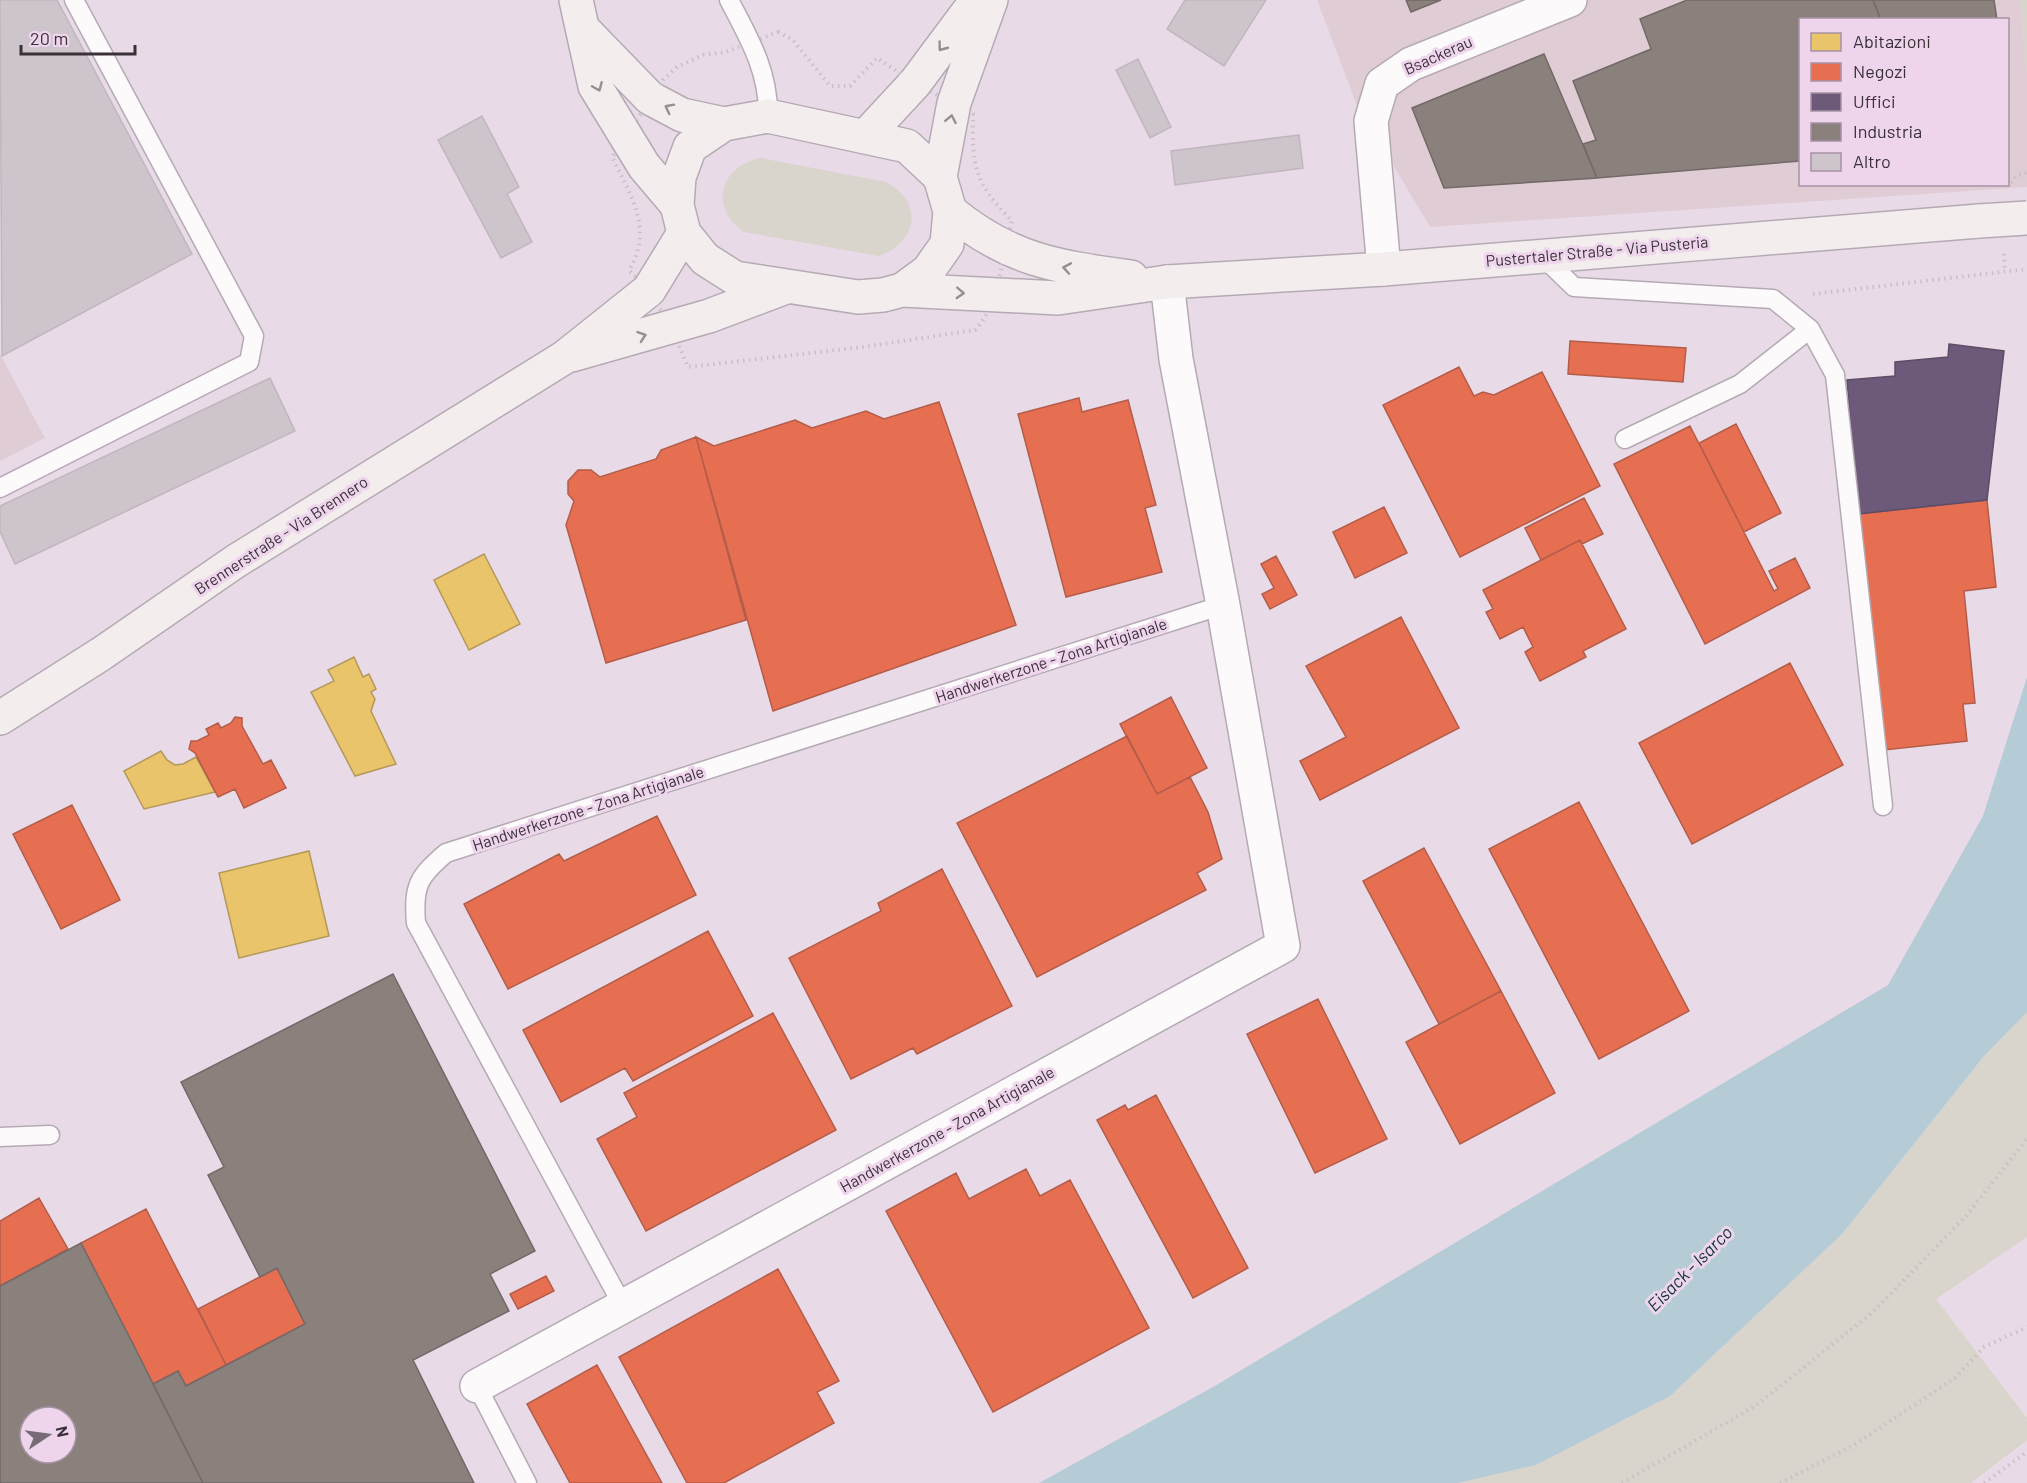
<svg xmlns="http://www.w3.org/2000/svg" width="2027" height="1483" font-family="Barlow,sans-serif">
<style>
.industrial{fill:#e0ccd5;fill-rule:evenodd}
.green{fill:#d9d4cc}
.water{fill:#b5cbd6}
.homes{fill:#e9c46a;stroke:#b4985b;stroke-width:1.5}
.shops{fill:#e76f51;stroke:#b35c4a;stroke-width:1.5}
.offices{fill:#6d597a;stroke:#5d4d66;stroke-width:1.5}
.industry{fill:#8a817c;stroke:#726968;stroke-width:1.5;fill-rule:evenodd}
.building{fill:#cec4cc;stroke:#c1b6be;stroke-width:1.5}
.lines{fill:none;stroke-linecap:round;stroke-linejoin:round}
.service-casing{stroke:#b5aab4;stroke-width:21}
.minor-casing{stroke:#b5aab4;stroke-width:36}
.secondary-casing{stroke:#b5aab4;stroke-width:36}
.path{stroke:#c6c1c6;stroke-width:4;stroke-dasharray:1.5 4.5;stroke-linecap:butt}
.service{stroke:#fcfafb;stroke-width:18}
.minor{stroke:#fcfafb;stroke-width:33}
.secondary{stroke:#f3eeed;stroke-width:33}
.secondary-bridge-casing{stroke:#b5aab4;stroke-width:36;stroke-linecap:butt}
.secondary-bridge{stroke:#f3eeed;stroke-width:33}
.oneway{stroke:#968f92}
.labels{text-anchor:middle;stroke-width:6;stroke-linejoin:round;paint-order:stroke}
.street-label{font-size:16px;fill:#393038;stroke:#eed5ec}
.water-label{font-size:18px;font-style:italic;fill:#10343c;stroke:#eed5ec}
</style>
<rect width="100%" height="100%" fill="#e8dbe7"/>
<path class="industrial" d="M1317 0H2020L2027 73V187L1430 227 1356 103ZM1800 20H2008V184H1800Z
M0 354 45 438 0 461Z"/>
<path class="green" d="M2020 0H2027V73Z
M761 158 886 182C924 202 918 242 879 256L744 232C708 207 720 166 761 158Z
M2027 1012V1237L1936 1299 2027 1418V1440L1971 1483H1458L1536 1465 1670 1396 1842 1234 1984 1056Z"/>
<path class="water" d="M2027 677V1012L1984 1056 1842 1234 1670 1396 1536 1465 1458 1483H1039L1213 1387 1888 985 1983 816Z"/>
<path class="homes" d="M484 554 520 624 469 650 434 580Z
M354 657 363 677 369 674 376 689 371 692 375 699 371 711 396 764 355 776 311 692 334 681 328 670Z
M161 751 167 760 175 765 183 764 196 757 215 792 144 809 124 771Z
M309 851 329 936 239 958 219 873Z"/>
<path class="shops" d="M1570 341 1686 348 1683 382 1568 374Z
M1459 367 1474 396 1483 392 1494 395 1542 372 1600 486 1460 557 1383 405Z
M1079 398 1082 412 1128 400 1156 505 1145 508 1162 572 1066 597 1018 414Z
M939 402 1016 625 773 711 696 437 714 446 795 420 812 428 866 411 884 419Z
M1736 424 1781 513 1744 532 1699 443Z
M1690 426 1774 591 1778 589 1769 571 1795 558 1810 588 1705 644 1614 464Z
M696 437 746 620 606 663 566 525 574 501 568 494V481L578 470H591L600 477 656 459 661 450Z
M1584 498 1603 534 1582 544 1580 540 1541 560 1525 528Z
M1987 500 1996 587 1964 591 1975 703 1963 704 1967 741 1884 750 1858 514Z
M1384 507 1407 553 1355 578 1333 532Z
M1580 540 1626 629 1583 651 1586 657 1540 681 1525 652 1533 647 1523 627 1500 639 1486 612 1493 609 1483 590Z
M1276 556 1297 595 1270 609 1262 594 1274 588 1261 564Z
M1401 617 1459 728 1320 800 1300 761 1346 737 1306 666Z
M1790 663 1843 765 1692 844 1639 743Z
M1171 697 1207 768 1157 794 1120 724Z
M235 717 242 718V726L263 764 271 760 286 788 244 808 235 789 218 797 195 753 189 749 191 741H197L209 735 206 729 218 723 221 728 231 723Z
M1127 736 1157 794 1190 777 1208 812 1222 859 1197 873 1206 890 1037 977 957 823Z
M1579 802 1689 1011 1599 1059 1489 849Z
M72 805 120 900 61 929 13 834Z
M657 816 696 895 508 989 464 904 559 854 564 861Z
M1424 848 1501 991 1439 1024 1363 881Z
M942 869 1012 1006 917 1054 913 1048 851 1079 789 958 881 911 878 903Z
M708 931 753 1016 633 1081 625 1068 561 1102 523 1030Z
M1501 991 1555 1093 1460 1144 1406 1042Z
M1318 999 1387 1139 1315 1173 1247 1034Z
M773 1013 836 1130 646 1231 597 1139 637 1117 624 1093Z
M1156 1095 1248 1268 1193 1298 1097 1120 1125 1105 1128 1110Z
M1026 1169 1040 1196 1070 1180 1149 1328 993 1412 886 1211 956 1173 969 1199Z
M39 1198 68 1249 0 1286V1221Z
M146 1209 226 1365 186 1386 178 1371 153 1384 81 1243Z
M277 1268 305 1324 226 1365 198 1309Z
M778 1269 839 1381 817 1392 834 1423 724 1483H687L619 1357Z
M546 1276 554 1291 518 1309 510 1294Z
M597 1365 662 1483H570L527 1404Z"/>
<path class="offices" d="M1949 344 2004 351 1987 500 1858 514 1847 380 1895 376V362L1948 357Z"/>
<path class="industry" d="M1406 0H1441L1411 12Z
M1687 0H1873L1881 20H1800V161L1597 178 1583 144 1596 140 1573 81 1651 49 1640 19Z
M1873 0H1994L1997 20H1881Z
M1544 54 1597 178 1444 188 1412 108Z
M393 974 535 1251 490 1274 509 1311 413 1360 474 1483H203L153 1384 178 1371 186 1386 305 1324 277 1268 260 1277 208 1175 224 1167 181 1082Z
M81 1243 132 1342 203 1483H0V1286ZM30 1417H66V1453H30Z"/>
<path class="building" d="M0 0H57L192 254 2 356Z
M1185 0H1266L1224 66 1167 29Z
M1138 59 1171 127 1150 138 1116 70Z
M482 116 519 187 507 194 532 242 501 258 438 140Z
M1299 135 1303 168 1175 185 1171 151Z
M270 378 295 431 15 564 0 532V506Z"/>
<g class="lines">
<defs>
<path id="service" d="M729 0C749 38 769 72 768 116
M1542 256 1574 287 1773 299 1810 329 1835 375 1883 806
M1625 439 1740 384 1810 329
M0 488 249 362 254 336 74 0
M0 1137 50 1135
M623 1306 416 923C413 886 418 877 446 853L1223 605
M477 1386 527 1483"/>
<path id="minor" d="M1384 269 1371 121 1382 84 1411 64 1570 0
M477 1386 1283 946 1223 605 1176 359 1167 282"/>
<path id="secondary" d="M576 0 595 86 644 166 677 205
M585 31 650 98 682 115 724 124
M865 137 915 83 977 0
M940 177 907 146 768 116 724 124 690 147 679 177 677 205 684 233 705 259 735 278 858 297 883 295 902 290 928 271 947 244 950 211 940 177 954 103 991 0
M950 211C1009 260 1057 267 1131 277
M902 290 1058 298 1167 282 1384 269 1979 221
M572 355 709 316 786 287
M0 718 101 654 236 561 565 357 649 290 684 233"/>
</defs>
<use href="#service" class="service-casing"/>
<use href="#minor" class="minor-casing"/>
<use href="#secondary" class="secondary-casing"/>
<path class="path" d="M778 32 792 39 830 86H850L877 58 915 83 973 114C972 167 974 182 1012 221 1003 252 998 308 975 330L863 347 688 367C673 330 658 299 629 270 654 229 631 196 612 157L663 80 677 67 703 55 726 52Z
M2011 183 2016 176 2027 172
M2004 254 2005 271
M1813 294 2027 269
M1622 1483 1755 1406 1872 1313 1966 1216 2027 1139
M1780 1483 1854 1445 1955 1378 1984 1347 2027 1327
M1984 1483 2027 1452"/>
<use href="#service" class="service"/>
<use href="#minor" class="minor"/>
<use href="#secondary" class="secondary"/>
<defs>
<path id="secondary-bridge" d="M1979 221 2027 218"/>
</defs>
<use href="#secondary-bridge" class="secondary-bridge-casing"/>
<use href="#secondary-bridge" class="secondary-bridge"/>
</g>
<defs><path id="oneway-chevron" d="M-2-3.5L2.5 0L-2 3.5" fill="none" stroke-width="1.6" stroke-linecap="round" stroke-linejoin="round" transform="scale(1.5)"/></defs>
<g class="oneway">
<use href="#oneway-chevron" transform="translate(942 47) rotate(127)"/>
<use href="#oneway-chevron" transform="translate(598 87) rotate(67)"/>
<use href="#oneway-chevron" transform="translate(669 108) rotate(-153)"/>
<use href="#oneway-chevron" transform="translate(951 119) rotate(-79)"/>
<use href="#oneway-chevron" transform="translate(1067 268) rotate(-170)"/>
<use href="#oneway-chevron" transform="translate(960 293) rotate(3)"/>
<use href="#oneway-chevron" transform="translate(642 336) rotate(-19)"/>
</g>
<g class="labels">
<g class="street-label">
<text transform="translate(1438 55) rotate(-24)" y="6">Bsackerau</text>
<text transform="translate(1597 251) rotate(-5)" y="6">Pustertaler Straße - Via Pusteria</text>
<text transform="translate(281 535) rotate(-33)" y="6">Brennerstraße - Via Brennero</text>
<text transform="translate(1051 660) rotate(-18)" y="6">Handwerkerzone - Zona Artigianale</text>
<text transform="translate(588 808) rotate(-18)" y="6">Handwerkerzone - Zona Artigianale</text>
<text transform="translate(947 1129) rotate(-29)" y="6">Handwerkerzone - Zona Artigianale</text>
</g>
<g class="water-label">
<text transform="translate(1690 1269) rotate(-45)" y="6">Eisack - Isarco</text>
</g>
</g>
<rect x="1799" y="18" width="210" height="168" fill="#eed5ec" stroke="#a693a4" stroke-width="1.5"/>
<rect x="1811" y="33" width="30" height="18" fill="#e9c46a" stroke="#a693a4" stroke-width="1.5"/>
<text x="1853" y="48" font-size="18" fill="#393038">Abitazioni</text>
<rect x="1811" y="63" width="30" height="18" fill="#e76f51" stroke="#a693a4" stroke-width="1.5"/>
<text x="1853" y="78" font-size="18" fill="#393038">Negozi</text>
<rect x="1811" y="93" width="30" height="18" fill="#6d597a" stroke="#a693a4" stroke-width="1.5"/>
<text x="1853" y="108" font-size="18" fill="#393038">Uffici</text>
<rect x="1811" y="123" width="30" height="18" fill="#8a817c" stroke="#a693a4" stroke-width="1.5"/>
<text x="1853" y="138" font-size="18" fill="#393038">Industria</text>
<rect x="1811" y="153" width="30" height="18" fill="#cec4cc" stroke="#a693a4" stroke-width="1.5"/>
<text x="1853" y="168" font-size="18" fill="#393038">Altro</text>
<g transform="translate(48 1435) rotate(77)"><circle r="28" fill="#eed5ec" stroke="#a693a4" stroke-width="1.5"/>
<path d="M0-4.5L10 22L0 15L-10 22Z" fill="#766c75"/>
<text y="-9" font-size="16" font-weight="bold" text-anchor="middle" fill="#393038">N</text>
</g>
<path d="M21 45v9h114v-9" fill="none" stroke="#393038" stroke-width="3"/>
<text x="30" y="45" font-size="18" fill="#393038" stroke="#eed5ec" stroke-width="4.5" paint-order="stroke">20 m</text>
</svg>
